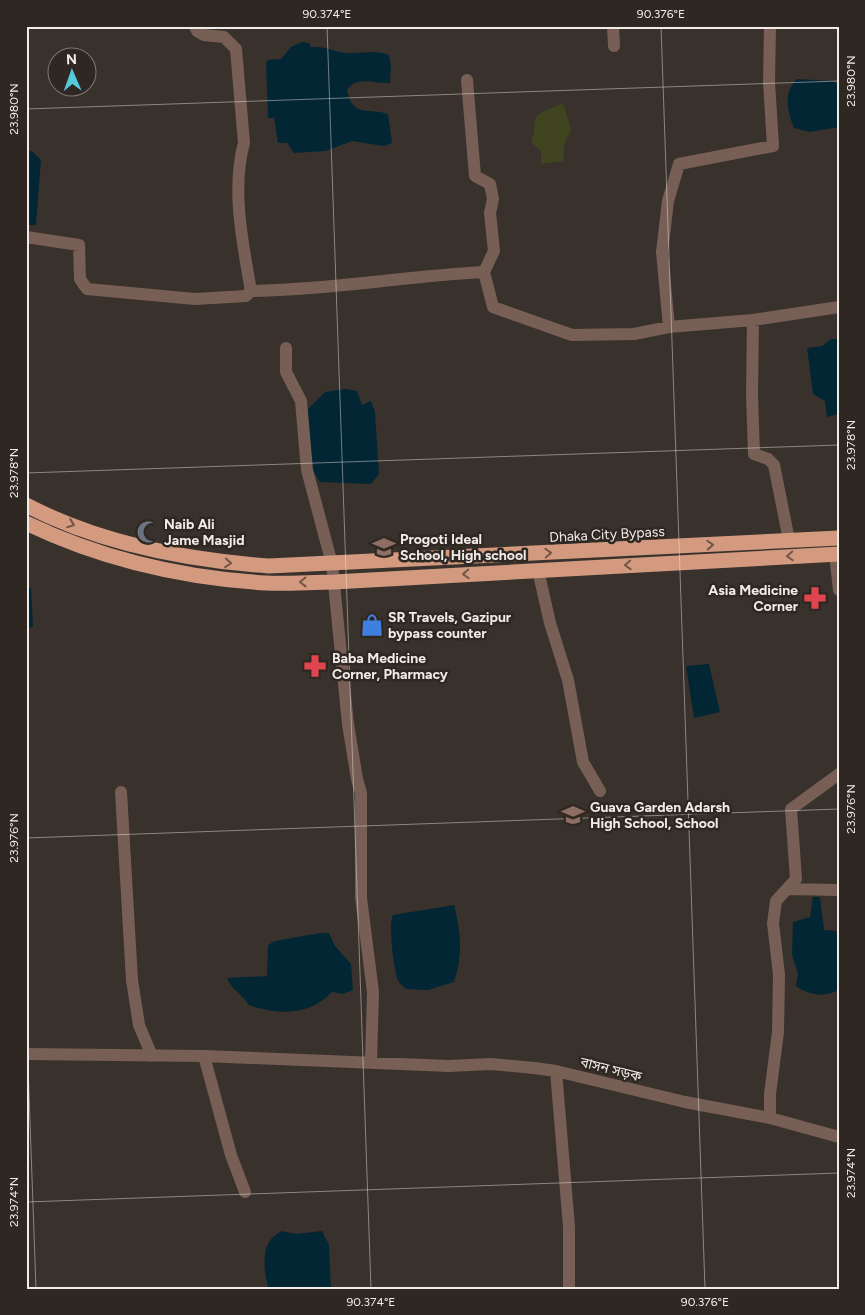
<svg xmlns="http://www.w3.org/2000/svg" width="865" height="1315" font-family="Figtree,'Noto Sans Bengali',sans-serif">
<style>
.green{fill:#40441f}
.water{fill:#032634}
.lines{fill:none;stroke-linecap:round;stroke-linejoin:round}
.minor{stroke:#775f55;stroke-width:12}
.highway{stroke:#d39a80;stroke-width:15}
.oneway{stroke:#715648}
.ticks{fill:none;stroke:#f1ece8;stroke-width:1;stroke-opacity:0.45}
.labels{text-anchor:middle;stroke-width:5;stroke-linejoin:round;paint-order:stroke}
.poi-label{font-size:14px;font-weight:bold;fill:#f1ece8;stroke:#2f2822;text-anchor:start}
.street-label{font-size:14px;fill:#f1ece8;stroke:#2f2822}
.neatline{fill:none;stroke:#f1ece8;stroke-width:2}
.ticks-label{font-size:12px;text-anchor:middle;fill:#f1ece8}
</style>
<rect width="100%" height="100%" fill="#39322c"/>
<path class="green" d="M561 104 564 106 571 130 564 145 563 161 541 164V151L531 142C536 131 533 126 536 118 538 112 555 107 561 104Z"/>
<path class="water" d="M302 42 309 43 311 47C325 46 332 51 345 53 360 54 375 49 389 55L391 66 390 83C373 84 357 75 347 90 353 119 369 107 388 114L392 143 384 146 352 141 326 151 294 153 287 143H278L274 118H268L266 63 268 60 281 59 291 47Z
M797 79 832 81 839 84V127L810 132 794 128C787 111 783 92 797 79Z
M32 151 41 160 36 225H26V152Z
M831 339H839V414L827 417 825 401 813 394 807 348 822 346Z
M345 389 357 391 362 405 371 401 375 412 379 474 371 484 320 482 311 468 304 419 309 408 325 392Z
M26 588H31L33 626 26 630Z
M709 664 720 712 694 718 686 666Z
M813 897H820L824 930 836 931 839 945V990C823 998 809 995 796 986L798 974 792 955 793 922 810 917Z
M454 905C461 931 463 956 454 982L428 990 406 989C404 987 399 983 398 980 394 971 388 925 393 915Z
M320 933H329L335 946 351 964 353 990 343 994 332 992C310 1016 277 1015 249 1005 242 994 232 990 227 978L267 976 268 945 275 941Z
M282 1231 296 1234 322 1231 329 1245 331 1289H270L268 1287C263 1266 260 1241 282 1231Z"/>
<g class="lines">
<path class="minor" d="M613 26 614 46
M467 80 475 176 490 184 493 199 490 213 494 251 484 272
M26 237 79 245 80 279 87 289 195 299 246 296 251 291C243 245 231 189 244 143L236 49 224 37 204 35 197 31 195 26
M251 291C329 290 406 276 484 272L493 307 572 335 634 334 669 327 753 320 839 307
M753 320 752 395 754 454 768 459 774 465 789 540
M669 327 662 252 668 201 679 164 773 146 769 82 770 26
M286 348V372L301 401 307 470 332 564 348 724 357 779 361 793V898L373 992 371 1062
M835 554 839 590
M538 570 550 623 568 680 583 762 600 791
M121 792 132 980 139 1025 152 1056
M787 889 839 890
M26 1054 204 1056 449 1066 491 1064 534 1068 556 1071 685 1102 770 1118 839 1137
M204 1056 231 1155 245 1192
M556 1071 569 1227V1289
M770 1118V1094L778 1032 779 975 773 923 776 901 796 879 791 809 839 774"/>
<path class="highway" d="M26 505C101 544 186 560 269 566L839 538
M26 523C101 559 183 578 266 583 288 584 312 582 334 582L839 554"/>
</g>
<defs><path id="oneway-chevron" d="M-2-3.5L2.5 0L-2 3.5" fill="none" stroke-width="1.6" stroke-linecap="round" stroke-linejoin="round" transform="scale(1.25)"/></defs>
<g class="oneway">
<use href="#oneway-chevron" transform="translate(71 524) rotate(21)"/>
<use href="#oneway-chevron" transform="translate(710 545) rotate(-3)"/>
<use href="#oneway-chevron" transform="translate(548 553) rotate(-3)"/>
<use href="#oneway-chevron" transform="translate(790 556) rotate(177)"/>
<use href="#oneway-chevron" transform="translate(228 563) rotate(5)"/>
<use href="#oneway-chevron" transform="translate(628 565) rotate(177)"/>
<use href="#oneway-chevron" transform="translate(466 574) rotate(177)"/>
<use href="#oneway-chevron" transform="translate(303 582) rotate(179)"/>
</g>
<path class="ticks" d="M327 26 371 1289M661 26 705 1289M26 109 839 81M26 473 839 445M26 838 839 809M26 1009 36 1289M26 1202 839 1173"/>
<defs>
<symbol id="mosque-bare" viewBox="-9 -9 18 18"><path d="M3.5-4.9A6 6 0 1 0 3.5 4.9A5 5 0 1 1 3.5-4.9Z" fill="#6b7280" stroke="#2f2822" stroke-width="2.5" paint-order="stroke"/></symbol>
<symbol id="school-bare" viewBox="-9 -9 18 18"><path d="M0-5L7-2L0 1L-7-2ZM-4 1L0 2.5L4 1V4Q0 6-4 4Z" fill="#8d6e63" stroke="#2f2822" stroke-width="2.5" paint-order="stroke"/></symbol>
<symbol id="pharmacy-bare" viewBox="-9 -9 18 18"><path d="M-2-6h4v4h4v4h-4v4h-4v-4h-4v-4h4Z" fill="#e0444e" stroke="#2f2822" stroke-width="2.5" paint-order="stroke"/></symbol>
<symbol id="shop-bare" viewBox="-9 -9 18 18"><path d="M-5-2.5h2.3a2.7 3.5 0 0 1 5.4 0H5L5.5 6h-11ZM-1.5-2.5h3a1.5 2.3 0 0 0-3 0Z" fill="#3f7fe0" stroke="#2f2822" stroke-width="2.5" paint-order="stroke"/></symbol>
</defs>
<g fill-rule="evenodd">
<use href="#mosque-bare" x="132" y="516" width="32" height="32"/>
<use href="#school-bare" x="368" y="531" width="32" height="32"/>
<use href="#pharmacy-bare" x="799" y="582" width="32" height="32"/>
<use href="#shop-bare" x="356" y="609" width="32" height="32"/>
<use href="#pharmacy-bare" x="299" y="650" width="32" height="32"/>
<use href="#school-bare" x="557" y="799" width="32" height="32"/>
</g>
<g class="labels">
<g class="poi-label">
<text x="164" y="529">Naib Ali<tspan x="164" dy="16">Jame Masjid</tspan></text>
<text x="400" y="544">Progoti Ideal<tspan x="400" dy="16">School, High school</tspan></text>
<text x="798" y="595" text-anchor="end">Asia Medicine<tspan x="798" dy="16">Corner</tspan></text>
<text x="388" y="622">SR Travels, Gazipur<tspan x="388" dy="16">bypass counter</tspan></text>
<text x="332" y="663">Baba Medicine<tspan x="332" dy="16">Corner, Pharmacy</tspan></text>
<text x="590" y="812">Guava Garden Adarsh<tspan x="590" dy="16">High School, School</tspan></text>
</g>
<g class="street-label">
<text transform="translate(607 534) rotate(-3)" y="5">Dhaka City Bypass</text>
<text transform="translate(611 1069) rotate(14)" y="5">বাসন সড়ক</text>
</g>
</g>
<rect width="865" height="1315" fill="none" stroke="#2f2822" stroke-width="55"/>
<g transform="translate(72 72) rotate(358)"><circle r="24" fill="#2f2822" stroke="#7d7671"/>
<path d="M0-4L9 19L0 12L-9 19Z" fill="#53cbda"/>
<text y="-8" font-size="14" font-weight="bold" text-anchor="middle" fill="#f1ece8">N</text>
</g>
<rect x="28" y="28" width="810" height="1260" class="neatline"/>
<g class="ticks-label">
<text x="327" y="18">90.374°E</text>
<text x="661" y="18">90.376°E</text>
<text transform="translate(851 81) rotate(-90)" y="4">23.980°N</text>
<text transform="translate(14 109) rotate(-90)" y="4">23.980°N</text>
<text transform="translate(851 445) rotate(-90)" y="4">23.978°N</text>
<text transform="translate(14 473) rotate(-90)" y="4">23.978°N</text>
<text transform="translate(851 809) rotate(-90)" y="4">23.976°N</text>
<text transform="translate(14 838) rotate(-90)" y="4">23.976°N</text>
<text transform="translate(851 1173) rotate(-90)" y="4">23.974°N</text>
<text transform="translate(14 1202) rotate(-90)" y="4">23.974°N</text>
<text x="371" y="1306">90.374°E</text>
<text x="705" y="1306">90.376°E</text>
</g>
</svg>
